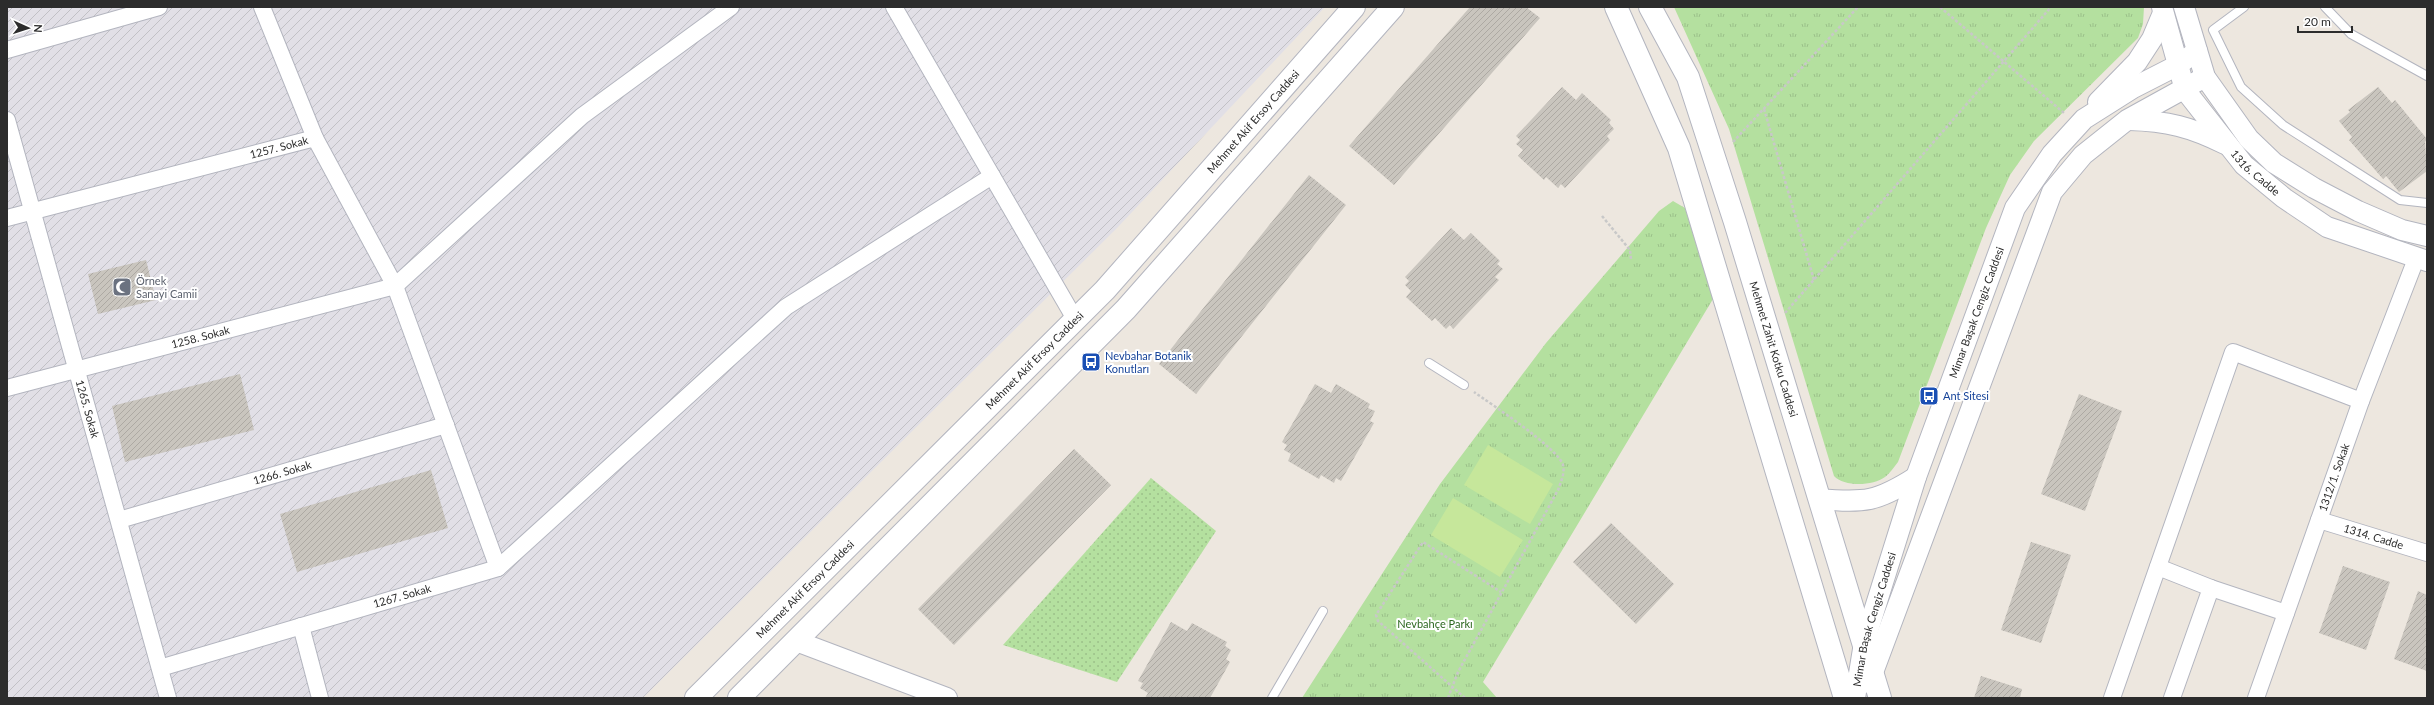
<svg xmlns="http://www.w3.org/2000/svg" width="2434" height="705" font-family="Lato,sans-serif">
<style>
.industrial{fill:url(#industrial-furrows)}
.grass{fill:url(#grass-dots)}
.park{fill:url(#park-tufts)}
.pitch{fill:#c6e79b}
.building{fill:url(#building-hatch)}
.lines{fill:none;stroke-linecap:round;stroke-linejoin:round}
.service-casing{stroke:#b3b5bf;stroke-width:10}
.minor-casing{stroke:#b3b5bf;stroke-width:18}
.tertiary-casing{stroke:#b3b5bf;stroke-width:22}
.secondary-casing{stroke:#b3b5bf;stroke-width:24}
.path{stroke:#c8c8c8;stroke-width:2.5;stroke-dasharray:3 2;stroke-linecap:butt}
.service{stroke:#fff;stroke-width:8}
.minor{stroke:#fff;stroke-width:16}
.tertiary{stroke:#fff;stroke-width:20}
.secondary{stroke:#fff;stroke-width:22}
.labels{text-anchor:middle;stroke-width:4;stroke-linejoin:round;paint-order:stroke}
.street-label{font-size:11px;fill:#2c2c2c;stroke:#fff}
.worship-label{font-size:11px;fill:#5b616d;stroke:#fff;text-anchor:start}
.transit-label{font-size:11px;fill:#164399;stroke:#fff;text-anchor:start}
.park-label{font-size:11px;fill:#2c671f;stroke:#fff}
</style>
<defs>
<pattern id="industrial-furrows" width="10" height="10" patternUnits="userSpaceOnUse"><rect width="10" height="10" fill="#e1dfe6"/><path d="M-1 1l2-2M0 10L10 0M9 11l2-2" fill="none" stroke="#c1c0c5"/></pattern>
<pattern id="grass-dots" width="8" height="8" patternUnits="userSpaceOnUse"><rect width="8" height="8" fill="#b4e09f"/><path d="M2 2h.1M6 6h.1" fill="none" stroke="#9bc089" stroke-width="1.8" stroke-linecap="round"/></pattern>
<pattern id="park-tufts" width="24" height="20" patternUnits="userSpaceOnUse"><rect width="24" height="20" fill="#b4e09f"/><path d="M3 7l-1-3M5 7V3M7 7l1-3M15 17l-1-3M17 17v-4M19 17l1-3" fill="none" stroke="#9bc089"/></pattern>
<pattern id="building-hatch" width="6" height="6" patternUnits="userSpaceOnUse"><rect width="6" height="6" fill="#c9c5be"/><path d="M-1 1l2-2M0 6l6-6M5 7l2-2" fill="none" stroke="#ada9a3"/></pattern>
</defs>
<rect width="100%" height="100%" fill="#ede7df"/>
<path class="industrial" d="M7 7H1325L1117 228 643 698H7Z"/>
<path class="grass" d="M1151 478 1216 531 1117 682 1003 645Z"/>
<path class="park" d="M1674 7H2144L2143 24 2138 38 2034 141 2010 175 1986 228 1898 462C1894 467 1890 473 1885 477 1873 486 1844 487 1834 476L1729 129Z
M1673 201 1685 208 1713 299 1483 682 1497 698H1302L1440 484 1546 343 1659 211Z"/>
<path class="pitch" d="M1488 445 1553 484 1530 524 1464 485Z
M1453 498 1523 540 1500 577 1431 535Z"/>
<path class="building" d="M1470 7H1526L1540 18 1394 185 1349 146Z
M1562 87 1576 100 1582 93 1611 120 1609 123 1614 129 1607 136 1610 140 1565 188 1561 184 1558 188 1546 177 1544 180 1518 156 1523 150 1516 144 1520 140 1516 136Z
M2378 87 2392 103 2395 100 2427 139 2425 142 2427 171 2399 192 2386 176 2383 179 2349 140 2352 137 2339 121 2350 112 2348 110Z
M1309 175 1346 205 1196 394 1159 364Z
M1451 228 1464 240 1471 233 1500 261 1497 264 1503 269 1495 277 1499 280 1453 329 1450 325 1446 329 1435 318 1432 321 1406 297 1411 291 1405 285 1409 281 1405 277Z
M146 260 156 300 98 314 88 274Z
M240 374 254 430 125 462 112 406Z
M1315 384 1331 393 1336 384 1370 404 1368 408 1375 411 1370 421 1374 423 1341 481 1336 478 1334 483 1321 475 1319 479 1288 461 1291 454 1284 450 1287 445 1282 442Z
M2079 394 2122 411 2085 511 2041 494Z
M1074 449 1111 485 954 645 918 609Z
M431 470 448 528 297 572 280 514Z
M1611 523 1674 584 1636 624 1573 562Z
M2031 542 2071 555 2041 643 2001 630Z
M2343 566 2390 582 2366 650 2319 633Z
M2418 591 2427 595V671L2394 659Z
M1171 622 1187 631 1192 623 1227 642 1225 646 1231 650 1226 659 1230 662 1210 698H1145L1148 693 1140 688 1143 683 1138 681Z
M1981 676 2022 689 2020 698H1974Z"/>
<g class="lines">
<defs>
<path id="service" d="M2244 7 2213 30 2241 87 2283 125 2400 200 2427 203
M2325 7 2351 34 2427 76
M1429 363 1464 385
M1272 698 1323 611"/>
<g id="minor">
<path d="M262 7 315 138"/>
<path d="M894 7 1075 319"/>
<path d="M7 50 159 7"/>
<path id="s1" d="M7 120 168 698"/>
<path id="s2" d="M7 218 315 138 395 286 498 568 160 668"/>
<path id="s3" d="M7 388 395 286 582 116 731 7"/>
<path id="s4" d="M119 520 446 425"/>
<path id="s5" d="M2319 520 2427 553"/>
<path d="M2158 567 2211 588 2286 613"/>
<path d="M498 568 786 307 992 176"/>
<path d="M301 626 320 698"/>
<path d="M2112 698 2233 352 2361 401"/>
<path d="M2172 698 2211 588"/>
<path id="s6" d="M2256 698 2361 401 2416 259"/>
</g>
<g id="tertiary">
<path id="s7" d="M2162 7 2185 90 2244 165 2284 198 2327 227 2427 261"/>
<path d="M2184 7 2205 77 2249 139 2274 163 2314 188 2358 211 2402 230 2427 236"/>
<path d="M2098 102 2137 62 2152 39 2163 13"/>
<path d="M2129 120C2167 121 2191 127 2225 144"/>
<path d="M1819 499C1865 503 1877 502 1916 477"/>
<path d="M796 641 947 698"/>
<path d="M1869 683 2052 192 2083 155 2127 120 2205 77"/>
<path id="s8" d="M1855 698 1864 643 1916 477 2015 208 2052 154 2084 119 2133 88 2178 65 2197 51"/>
</g>
<g id="secondary">
<path d="M1616 7 1679 148 1845 698"/>
<path id="s9" d="M1650 7 1688 77 1735 222 1880 698"/>
<path id="s10" d="M696 698 1105 290 1354 7"/>
<path d="M739 698 1126 309 1393 7"/>
</g>
</defs>
<use href="#service" class="service-casing"/>
<use href="#minor" class="minor-casing"/>
<use href="#tertiary" class="tertiary-casing"/>
<use href="#secondary" class="secondary-casing"/>
<path class="path" d="M1940 7 2064 113
M1764 109 1814 280
M1733 142 1858 7
M1602 216 1630 250 1631 259
M1785 313 2051 7
M1448 698 1458 672 1558 490C1561 482 1565 473 1563 465 1558 448 1491 404 1474 392
M1465 698 1378 621 1376 615 1423 542 1501 592"/>
<use href="#service" class="service"/>
<use href="#minor" class="minor"/>
<use href="#tertiary" class="tertiary"/>
<use href="#secondary" class="secondary"/>
</g>
<defs>
<symbol id="mosque-square" viewBox="-11 -11 22 22"><rect x="-9" y="-9" width="18" height="18" rx="4" fill="#6b7280" stroke="#fff"/><path d="M3.5-4.9A6 6 0 1 0 3.5 4.9A5 5 0 1 1 3.5-4.9Z" fill="#fff"/></symbol>
<symbol id="bus-square" viewBox="-11 -11 22 22"><rect x="-9" y="-9" width="18" height="18" rx="4" fill="#1a4fb4" stroke="#fff"/><path d="M-5-6H5V4H4V6H2V4H-2V6H-4V4H-5ZM-3.5-4V0h7V-4ZM-3.5 1.2v1.5H-2V1.2ZM2 1.2v1.5H3.5V1.2Z" fill="#fff"/></symbol>
</defs>
<g fill-rule="evenodd">
<use href="#mosque-square" x="111" y="276" width="22" height="22"/>
<use href="#bus-square" x="1080" y="351" width="22" height="22"/>
<use href="#bus-square" x="1918" y="385" width="22" height="22"/>
</g>
<g class="labels">
<g class="street-label">
<text dy="4" stroke="none"><textPath href="#s10" startOffset="802">Mehmet Akif Ersoy Caddesi</textPath></text>
<text dy="4" stroke="none"><textPath href="#s2" startOffset="281">1257. Sokak</textPath></text>
<text dy="4" stroke="none"><textPath href="#s7" startOffset="195">1316. Cadde</textPath></text>
<text dy="4" stroke="none"><textPath href="#s8" startOffset="405">Mimar Başak Cengiz Caddesi</textPath></text>
<text dy="4" stroke="none"><textPath href="#s3" startOffset="200">1258. Sokak</textPath></text>
<text dy="4" stroke="none"><textPath href="#s9" startOffset="365">Mehmet Zahit Kotku Caddesi</textPath></text>
<text dy="4" stroke="none"><textPath href="#s10" startOffset="478">Mehmet Akif Ersoy Caddesi</textPath></text>
<text dy="4" stroke="none"><textPath href="#s1" startOffset="300">1265. Sokak</textPath></text>
<text dy="4" stroke="none"><textPath href="#s4" startOffset="170">1266. Sokak</textPath></text>
<text dy="4" stroke="none"><textPath href="#s6" startOffset="234">1312/1. Sokak</textPath></text>
<text dy="4" stroke="none"><textPath href="#s5" startOffset="57">1314. Cadde</textPath></text>
<text dy="4" stroke="none"><textPath href="#s10" startOffset="154">Mehmet Akif Ersoy Caddesi</textPath></text>
<text transform="translate(402 596) rotate(-16)" y="4">1267. Sokak</text>
<text dy="4" stroke="none"><textPath href="#s8" startOffset="81">Mimar Başak Cengiz Caddesi</textPath></text>
</g>
<g class="worship-label">
<text x="136" y="285">Örnek<tspan x="136" dy="13">Sanayi Camii</tspan></text>
</g>
<g class="transit-label">
<text x="1105" y="360">Nevbahar Botanik<tspan x="1105" dy="13">Konutları</tspan></text>
<text x="1943" y="400">Ant Sitesi</text>
</g>
<g class="park-label">
<text x="1435" y="628">Nevbahçe Parkı</text>
</g>
</g>
<rect width="2434" height="705" fill="none" stroke="#2c2c2c" stroke-width="16"/>
<g transform="translate(28 28) rotate(93)" stroke="#ffffff" stroke-width="3" paint-order="stroke">
<path d="M0-3L7 15L0 10L-7 15Z" fill="#2c2c2c"/>
<text y="-6" font-size="11" font-weight="bold" text-anchor="middle" fill="#2c2c2c">N</text>
</g>
<path d="M2298 26v6h54v-6" fill="none" stroke="#2c2c2c" stroke-width="2"/>
<text x="2304" y="26" font-size="12" fill="#2c2c2c" stroke="#ffffff" stroke-width="3" paint-order="stroke">20 m</text>
</svg>
